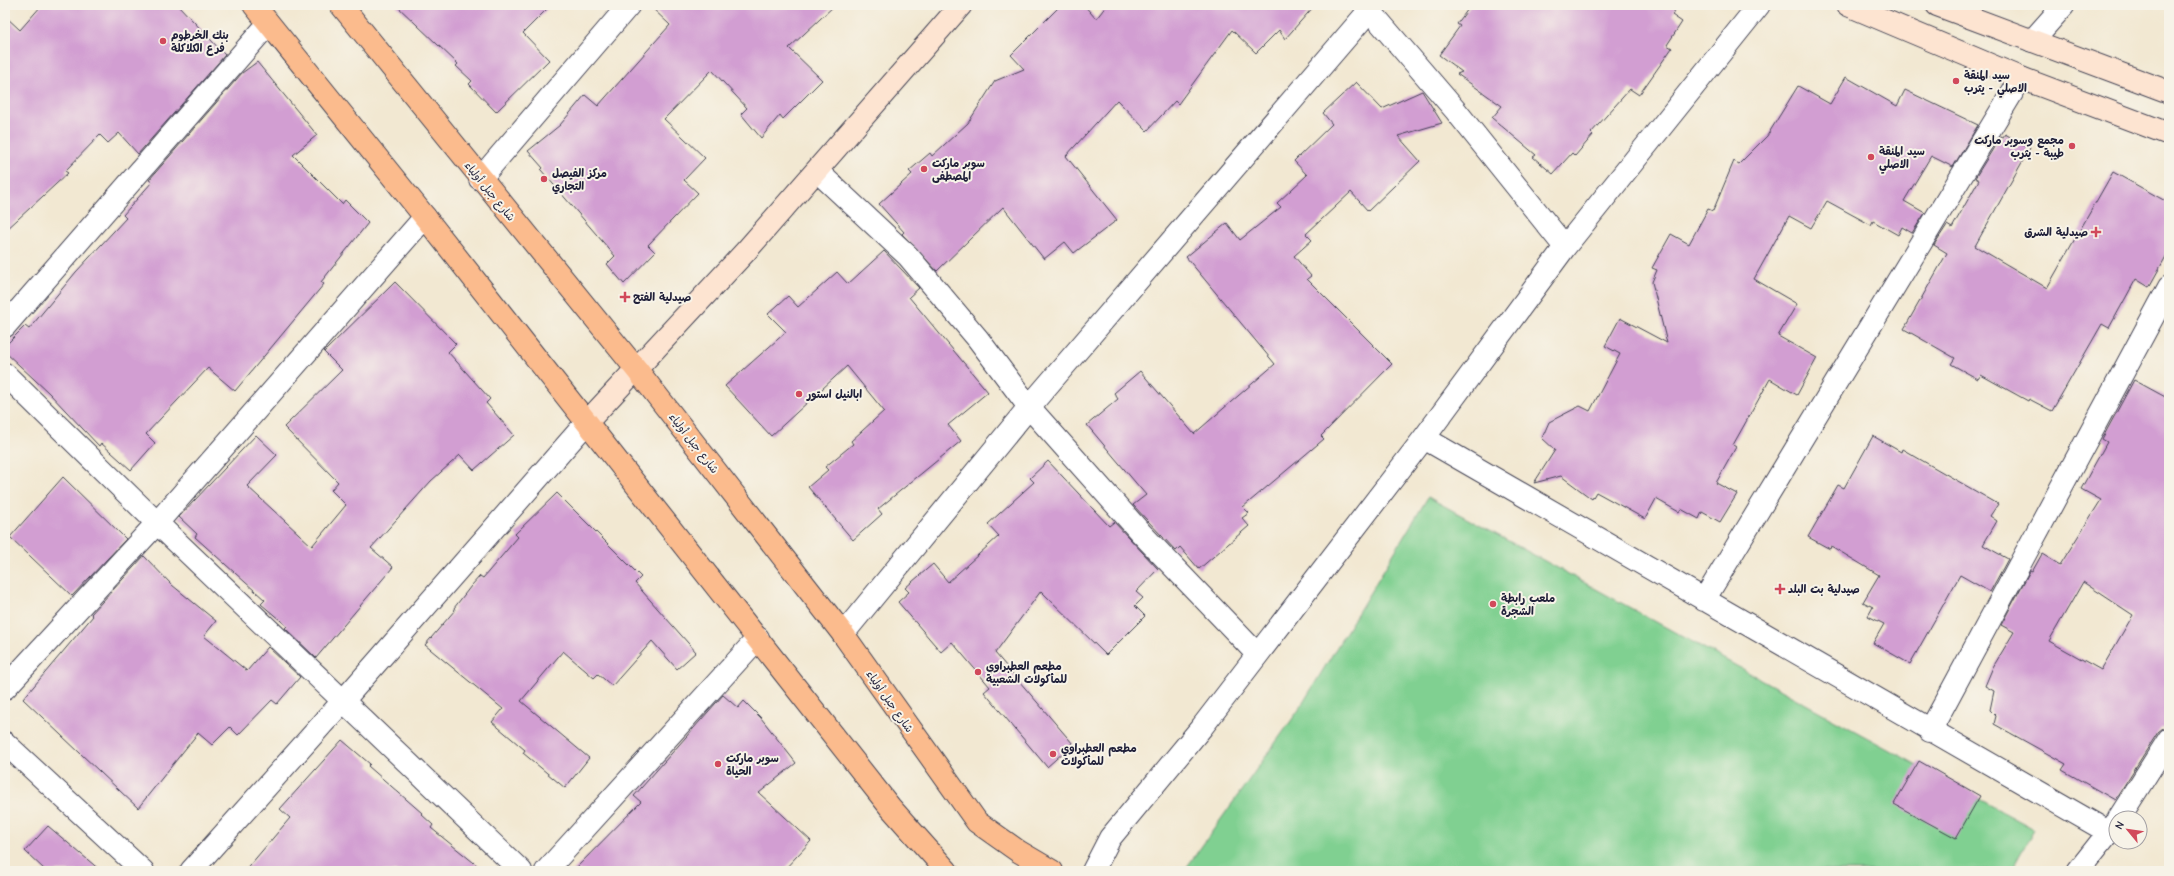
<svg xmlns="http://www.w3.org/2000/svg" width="2174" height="876" font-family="'Comic Neue','Playpen Sans Arabic',sans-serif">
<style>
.green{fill:#80d091;stroke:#517966}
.building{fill:#d29ed2;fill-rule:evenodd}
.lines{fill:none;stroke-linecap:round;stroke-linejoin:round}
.street-casing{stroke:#414052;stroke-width:24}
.secondary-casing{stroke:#414052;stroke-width:24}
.primary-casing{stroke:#414052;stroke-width:24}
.street{stroke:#fff;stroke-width:22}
.secondary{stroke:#fde4d1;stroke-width:22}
.primary{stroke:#fbbb8d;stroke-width:22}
.poi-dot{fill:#d1495b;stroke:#f7f3e8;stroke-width:1.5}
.labels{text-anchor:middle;stroke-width:4;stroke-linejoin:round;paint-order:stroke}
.poi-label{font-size:11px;font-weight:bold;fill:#22223b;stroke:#f7f3e8;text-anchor:start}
.street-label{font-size:11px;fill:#22223b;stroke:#f7f3e8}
</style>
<rect width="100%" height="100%" fill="#f7f3e8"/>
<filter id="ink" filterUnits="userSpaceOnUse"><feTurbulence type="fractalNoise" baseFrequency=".025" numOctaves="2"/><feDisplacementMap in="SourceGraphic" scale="8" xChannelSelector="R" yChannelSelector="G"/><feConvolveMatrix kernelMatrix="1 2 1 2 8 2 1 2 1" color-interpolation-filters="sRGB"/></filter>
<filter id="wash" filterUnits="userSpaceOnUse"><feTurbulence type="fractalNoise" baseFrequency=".012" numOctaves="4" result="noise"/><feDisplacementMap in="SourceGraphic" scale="16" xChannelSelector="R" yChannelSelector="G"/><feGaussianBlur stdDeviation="0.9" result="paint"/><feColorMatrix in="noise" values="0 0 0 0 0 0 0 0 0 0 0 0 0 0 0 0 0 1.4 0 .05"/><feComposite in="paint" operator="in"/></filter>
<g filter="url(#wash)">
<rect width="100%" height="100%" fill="#f2e8d2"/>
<path class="green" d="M1428 497 2034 829 2011 871H1184L1298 711Z"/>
<g id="blocks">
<path class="building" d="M42 5H178L225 55 138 154 119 133 108 143 100 135 65 171 68 173 5 231V16L20 30Z
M396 5H551L523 33 549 60 496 112 469 84 472 81 456 66 458 64Z
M649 5H835L789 48 822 80 783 119 780 115 761 138 741 114 747 108 712 70 664 119 705 158 684 180 698 193 648 245 655 252 624 284 607 264 615 256 541 170 543 168 528 151 560 125 585 95 598 106 670 25Z
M1061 5H1084L1096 19 1107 5H1315L1285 39 1279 30 1256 53 1232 30 1178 104 1175 101 1147 131 1117 100 1066 156 1117 220 1074 253 1065 242 1044 259 1003 207 937 271 902 234 904 232 879 204 912 174 909 171 930 153 932 156 968 123 995 81 1024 69 1011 55Z
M1471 5H1678L1672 15 1682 22 1667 45 1672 48 1639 95 1630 89 1591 133 1593 135 1575 156 1572 153 1553 174 1533 157 1536 155 1492 118 1502 106 1457 74 1462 72 1439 55 1460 26 1457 24Z
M257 62 317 135 293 155 342 204 345 200 368 223 321 282 324 284 235 391 208 368 146 434 155 443 131 470 101 443 99 446 49 393 5 352V346L25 326 29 329 76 272 126 218 123 215 152 182 149 180 242 73Z
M1846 77 1897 106 1905 90 1978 125 1953 167 1931 156 1904 201 1925 213 1912 233 1902 227 1898 235 1873 221 1871 225 1827 201 1811 228 1789 216 1754 279 1797 304 1778 336 1817 358 1797 395 1770 379 1733 445 1736 447 1716 483 1737 494 1720 522 1702 512 1699 519 1681 509 1679 512 1656 499 1645 519 1596 492 1592 499 1561 476 1534 483 1555 450 1542 438 1549 422 1580 406 1590 411 1620 354 1605 346 1620 318 1667 343 1652 282 1657 270 1652 268 1671 234 1689 244 1708 209 1713 211 1734 161 1739 164 1767 136 1798 86 1830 104Z
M1356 82 1382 109 1422 91 1442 123 1398 136 1420 161 1368 211 1351 192 1306 234 1312 240 1294 256 1311 276 1307 279 1392 364 1321 436 1324 439 1243 507 1249 513 1242 518 1249 526 1199 569 1180 547 1176 551 1133 505 1146 495 1087 425 1118 399 1114 393 1140 371 1194 434 1275 364 1186 257 1227 223 1240 240 1281 207 1277 203 1307 175 1294 161 1332 124 1323 113Z
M2005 134 2030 148 1975 246 2047 288 2113 172 2169 203V251L2149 287 2136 279 2109 328 2102 324 2052 411 2029 399 2028 401 1981 375 1978 379 1951 364 1955 358 1904 329 1947 253 1934 245 1947 225 1952 228 1979 180 1975 178 2001 136 2003 137Z
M884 251 919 288 909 297 988 392 948 425 961 441 878 509 882 514 853 540 808 487 828 470 825 467 853 444 851 441 884 411 847 366 771 436 725 386 786 332 768 314 788 296 798 307 837 272 848 284Z
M395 282 456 344 448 352 490 399 486 403 514 435 474 470 460 455 431 481 371 548 393 567 316 658 285 628 287 626 261 604 265 600 195 537 197 534 179 517 256 435 277 455 247 486 312 546 346 505 331 490 338 482 284 427 342 370 324 352Z
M2134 380 2169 399V727L2163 728 2158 732 2115 800 2062 770 2066 764 1994 724 1996 716 1990 710 1994 691 1985 686 1993 667 2014 632 2001 625 2030 571 2032 572 2042 554 2060 565 2101 500 2081 489 2107 442 2102 439ZM2083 582 2133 615 2101 670 2049 641Z
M1873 436 1901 452 1902 449 1998 504 1990 516 1997 521 1983 545 2008 559 1990 592 1960 575 1910 664 1873 643 1884 624 1868 616 1873 607 1863 602 1879 575 1831 546 1830 549 1808 537 1838 485 1844 488Z
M1048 461 1109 526 1114 522 1158 569 1136 592 1143 598 1135 606 1145 616 1106 655 1041 591 995 653 1073 744 1047 767 984 692 990 687 952 642 941 652 898 602 909 592 905 588 933 564 948 582 999 536 988 524 1034 482 1030 478Z
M63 477 126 539 72 596 10 537Z
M557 493 641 577 635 583 696 652 677 669 652 641 612 686 598 674 594 678 563 651 521 701 589 758 565 788 523 753 525 750 492 722 503 709 425 645 455 610 454 608 471 586 480 576 483 578 518 537 515 534Z
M144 556 172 585 216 621 204 636 247 671 268 647 300 677 277 704 272 700 238 735 230 727 212 745 198 733 138 808 23 699 93 616 91 614Z
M723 695 738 708 744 701 761 718 796 763 759 793 811 841 783 871H573L641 802 634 796Z
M342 740 370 764 368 766 422 813 421 814 433 825 431 828 484 871H245L290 818 280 809Z
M1919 761 1980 796 1956 838 1894 804Z
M48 826 101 871H46L25 851Z"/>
</g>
</g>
<g filter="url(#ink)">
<use href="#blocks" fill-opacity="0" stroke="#414052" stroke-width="1"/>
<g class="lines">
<defs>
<path id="street" d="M1365 5 1456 111 1565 247
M2032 41 2064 5
M817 171 908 256 978 339 1029 407 1141 533 1257 654
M480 179 629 5
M5 326 268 24
M5 374 157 523 521 871
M1424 438 2110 833
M1704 600 2021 78
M843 634 1029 407 1374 5
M5 688 157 523 425 217
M1930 731 2169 287
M5 743 143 871
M2119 818 2169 739
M191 871 343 701 587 422
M546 871 758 638
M1093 871 1110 838 1202 727 1424 438 1565 247 1759 5
M2078 871 2116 823"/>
<path id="secondary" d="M1848 5 2021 78 2169 134
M1937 5 2169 92
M587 422 746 251 961 5"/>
<path id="primary" d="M254 5 425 217 890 807 947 871
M341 5 637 370 843 634 977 822 1018 851 1052 871"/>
</defs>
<use href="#street" class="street-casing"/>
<use href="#secondary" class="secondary-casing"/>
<use href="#primary" class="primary-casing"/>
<use href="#street" class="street"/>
<use href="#secondary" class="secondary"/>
<use href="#primary" class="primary"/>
</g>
</g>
<g class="poi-dot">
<circle cx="163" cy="41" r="4"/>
<circle cx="1956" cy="81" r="4"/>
<circle cx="2072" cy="146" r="4"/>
<circle cx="1871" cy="157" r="4"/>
<circle cx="924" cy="169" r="4"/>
<circle cx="544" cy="179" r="4"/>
<path d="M2094 226h4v4h4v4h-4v4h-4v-4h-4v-4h4z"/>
<path d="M623 291h4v4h4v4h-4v4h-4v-4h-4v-4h4z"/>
<circle cx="799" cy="394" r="4"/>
<path d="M1778 583h4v4h4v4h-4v4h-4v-4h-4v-4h4z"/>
<circle cx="1493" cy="604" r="4"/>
<circle cx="978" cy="672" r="4"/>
<circle cx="1053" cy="754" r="4"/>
<circle cx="718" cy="764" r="4"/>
</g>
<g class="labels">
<g class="poi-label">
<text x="171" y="39">بنك الخرطوم<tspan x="171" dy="13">فرع الكلاكلة</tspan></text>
<text x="1964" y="79">سيد المنقة<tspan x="1964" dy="13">الاصلي - يثرب</tspan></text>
<text x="2064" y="144" text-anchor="end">مجمع وسوبر ماركت<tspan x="2064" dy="13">طيبة - يثرب</tspan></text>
<text x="1879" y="155">سيد المنقة<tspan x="1879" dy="13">الاصلي</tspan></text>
<text x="932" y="167">سوبر ماركت<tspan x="932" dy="13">المصطفى</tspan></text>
<text x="552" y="177">مركز الفيصل<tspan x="552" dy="13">التجاري</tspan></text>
<text x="2088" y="236" text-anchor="end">صيدلية الشرق</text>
<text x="633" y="301">صيدلية الفتح</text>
<text x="807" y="398">ابالنيل استور</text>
<text x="1788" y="593">صيدلية بت البلد</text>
<text x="1501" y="602">ملعب رابطة<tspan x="1501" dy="13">الشجرة</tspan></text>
<text x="986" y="670">مطعم العطبراوي<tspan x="986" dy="13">للمأكولات الشعبية</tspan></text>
<text x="1061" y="752">مطعم العطبراوي<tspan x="1061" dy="13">للمأكولات</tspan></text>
<text x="726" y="762">سوبر ماركت<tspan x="726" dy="13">الحياة</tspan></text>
</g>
<g class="street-label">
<text transform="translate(490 191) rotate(51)" y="4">شارع جبل أولياء</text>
<text transform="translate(694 443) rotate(52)" y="4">شارع جبل أولياء</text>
<text transform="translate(890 701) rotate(55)" y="4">شارع جبل أولياء</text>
</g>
</g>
<rect width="2174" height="876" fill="none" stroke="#f7f3e8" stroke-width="20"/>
<g transform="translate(2128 830) rotate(299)"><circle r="19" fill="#f7f3e8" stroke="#a29fa3"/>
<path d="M0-3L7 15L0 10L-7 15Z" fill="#d1495b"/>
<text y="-6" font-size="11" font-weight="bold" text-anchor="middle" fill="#22223b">N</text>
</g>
</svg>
